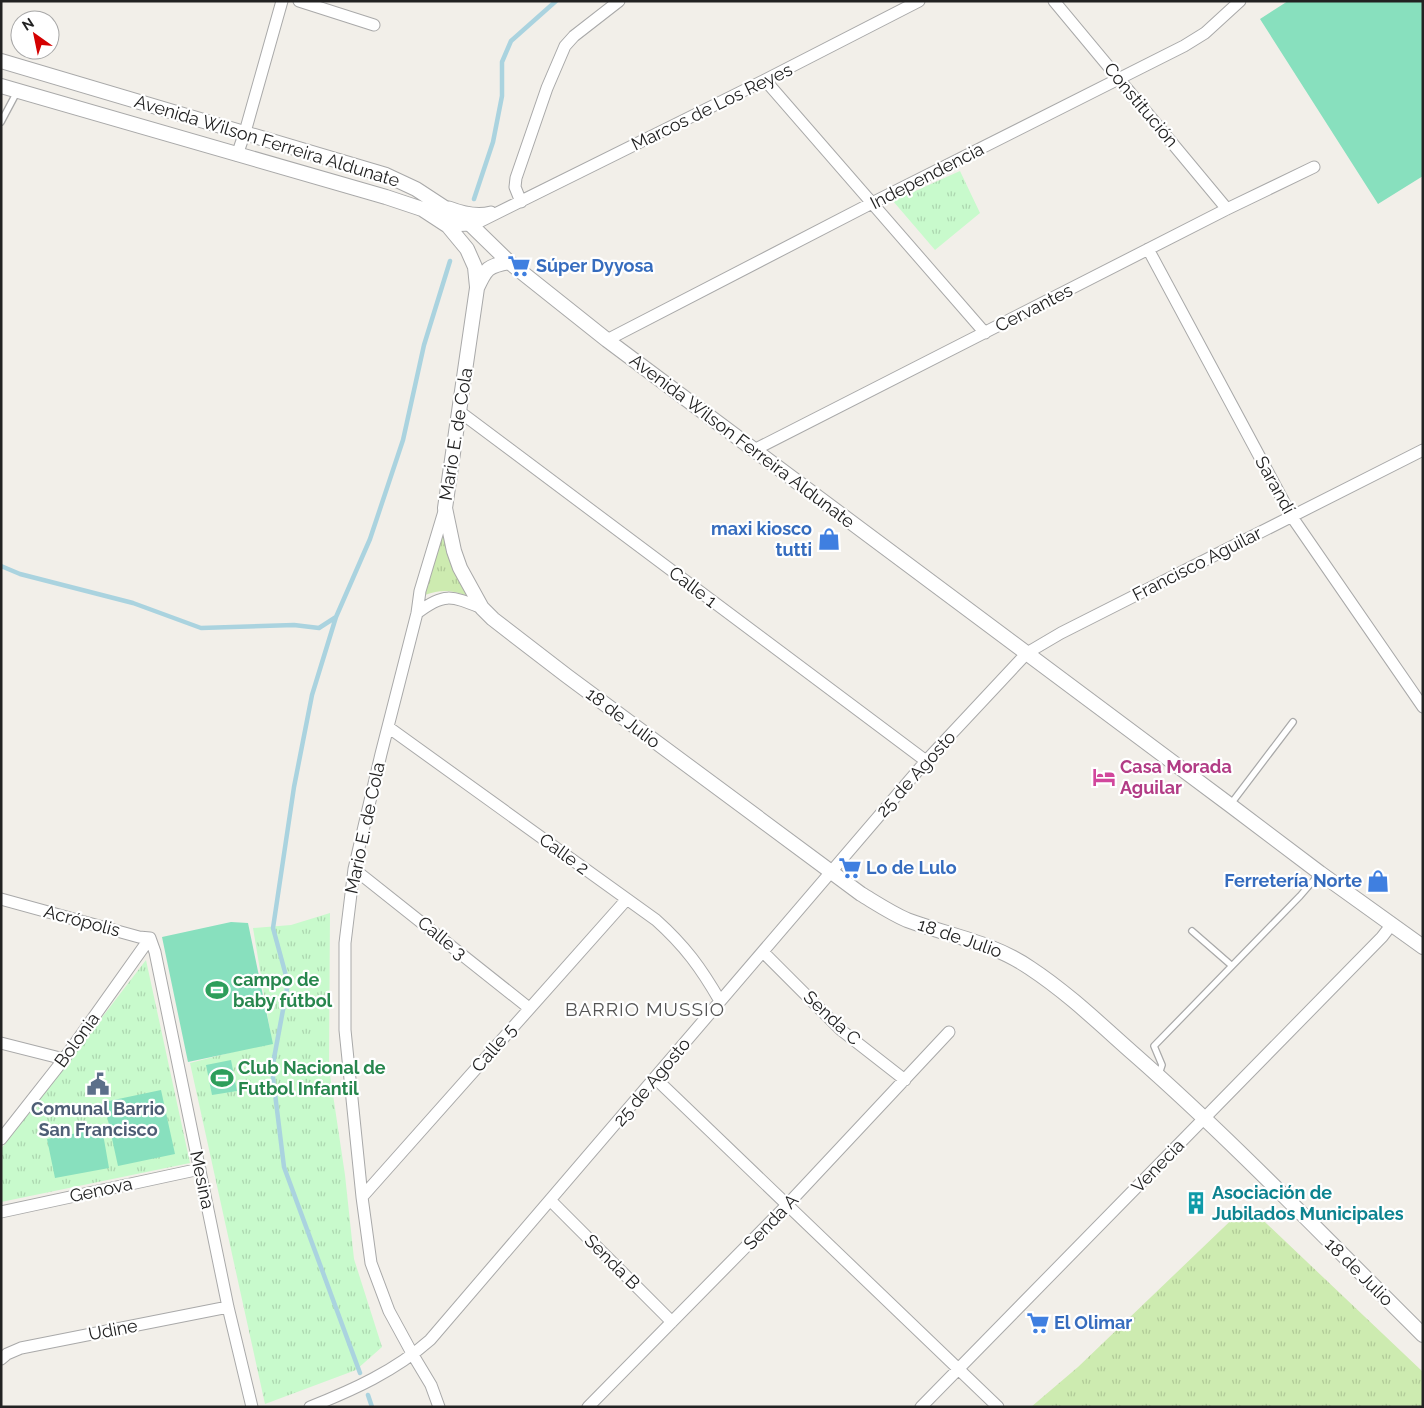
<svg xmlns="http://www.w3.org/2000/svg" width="1424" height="1408" font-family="Raleway,sans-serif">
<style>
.grass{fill:url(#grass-tufts)}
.park{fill:url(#park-tufts)}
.pitch{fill:#88e0be}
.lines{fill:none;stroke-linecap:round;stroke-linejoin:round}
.stream{stroke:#aad3df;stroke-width:4.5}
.service-casing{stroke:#a9a9a9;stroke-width:8}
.minor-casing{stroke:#a9a9a9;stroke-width:13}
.tertiary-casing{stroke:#a9a9a9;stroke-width:16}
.service{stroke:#fff;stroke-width:5.5}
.minor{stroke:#fff;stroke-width:11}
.tertiary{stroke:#fff;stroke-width:14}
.labels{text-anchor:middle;stroke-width:4.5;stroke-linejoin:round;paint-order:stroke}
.street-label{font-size:18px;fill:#222;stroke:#fff}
.shop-label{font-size:18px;font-weight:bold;fill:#366cbe;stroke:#fff;text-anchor:start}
.hotel-label{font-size:18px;font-weight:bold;fill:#b23c85;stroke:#fff;text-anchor:start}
.leisure-label{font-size:18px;font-weight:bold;fill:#27864d;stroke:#fff;text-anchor:start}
.service-label{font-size:18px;font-weight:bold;fill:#4e5e75;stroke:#fff}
.culture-label{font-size:18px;font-weight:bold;fill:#0d838f;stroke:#fff;text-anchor:start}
.neighbourhood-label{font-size:19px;letter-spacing:1px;fill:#555;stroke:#fff}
</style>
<defs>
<pattern id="grass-tufts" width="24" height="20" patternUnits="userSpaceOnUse" patternTransform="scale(1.25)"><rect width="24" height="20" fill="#cdebb0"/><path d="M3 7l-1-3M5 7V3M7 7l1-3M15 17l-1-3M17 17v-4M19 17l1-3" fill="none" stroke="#b0c997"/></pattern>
<pattern id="park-tufts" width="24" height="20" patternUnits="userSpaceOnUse" patternTransform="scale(1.25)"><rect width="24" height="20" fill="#c8facc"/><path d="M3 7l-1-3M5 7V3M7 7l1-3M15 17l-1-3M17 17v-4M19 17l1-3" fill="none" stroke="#acd6af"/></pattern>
</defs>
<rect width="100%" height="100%" fill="#f2efe9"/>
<path class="grass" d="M444 524 454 570 468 596C452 590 441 589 425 595Z
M1247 1205 1423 1372V1407H1031L1078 1367Z"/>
<path class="park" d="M960 171 980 213 935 250 893 201Z
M330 913 329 1068 345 1175 354 1259 382 1347 356 1370 265 1404 190 1063 272 1042 253 928 291 925Z
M146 960 190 1163 1 1202V1149Z"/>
<path class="pitch" d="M1288 1H1423V176L1378 204 1260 19Z
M231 922 248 923 273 1044 188 1062 162 937Z
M231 1060 237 1091 212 1095 206 1065Z
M161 1090 175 1154 118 1166 104 1102Z
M102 1128 109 1168 55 1178 47 1139Z"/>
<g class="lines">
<path class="stream" d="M474 199 493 142 502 96V62L511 41 556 1
M1 566 20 574 133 603 201 628 294 625 319 628 336 617 370 539 403 440 424 345 450 261
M336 617 312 695 294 787 273 928 288 983 272 1069 284 1167 360 1373
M368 1395 372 1407"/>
<defs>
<path id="service" d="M1 122 18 90
M1230 805 1293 722
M1192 931 1231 965
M1159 1074 1162 1065 1154 1046 1300 896 1320 873"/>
<path id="minor" d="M299 1 374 25
M1054 1 1227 209
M765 80 985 333
M237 155 245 132 282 1
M521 202 515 187 516 178 547 88 565 46 574 36 619 1
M449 207C462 212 477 216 491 212
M448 226 471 225 479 222 765 80 919 1
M1148 249 1292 517 1423 707
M607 340 872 203 1184 46 1205 33 1240 1
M460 412 926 761
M754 450 1227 209 1314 167
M417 613C444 592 452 596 482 608
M388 727 656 920C685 946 701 968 720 1001
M354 869 529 1008
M1 899 139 937 150 938 155 952 228 1307 252 1407
M763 952 841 1030 905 1080
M1 1043 64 1059
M655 1078 998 1407
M1 1139 64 1059 150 938
M362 1197 627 899
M551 1201 672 1322
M1 1212 200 1169
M1 1359 7 1354 21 1348 228 1307
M310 1407C353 1390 395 1371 430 1340L926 761 1027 653 1061 633 1423 450
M439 1407 431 1385 413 1355 389 1311 371 1263 362 1197 345 1030V943L354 869 381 754 417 613 420 591 445 508
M588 1407 787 1205 949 1032
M921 1407 1382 937 1392 924"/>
<path id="tertiary" d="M1 61 386 175 416 189 471 225 509 262 607 340 1230 805 1320 873 1423 947
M1 86 386 197 422 209 448 226 467 249 475 267 477 287
M509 262C488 266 486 268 477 288L445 508 454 551 460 568 482 608 493 619 567 676 861 894C876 903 891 913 907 920 950 936 992 942 1030 968 1068 993 1101 1025 1135 1055 1235 1143 1328 1241 1423 1335"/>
</defs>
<use href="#service" class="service-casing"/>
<use href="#minor" class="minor-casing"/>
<use href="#tertiary" class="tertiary-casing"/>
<use href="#service" class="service"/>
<use href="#minor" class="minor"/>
<use href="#tertiary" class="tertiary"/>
</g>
<defs>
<symbol id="supermarket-bare" viewBox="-9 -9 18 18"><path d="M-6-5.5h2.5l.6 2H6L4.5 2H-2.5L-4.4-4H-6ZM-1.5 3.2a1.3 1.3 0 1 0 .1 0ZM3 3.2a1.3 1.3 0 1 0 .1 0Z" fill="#3f7fe0" stroke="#fff" stroke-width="2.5" paint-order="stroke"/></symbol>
<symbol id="shop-bare" viewBox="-9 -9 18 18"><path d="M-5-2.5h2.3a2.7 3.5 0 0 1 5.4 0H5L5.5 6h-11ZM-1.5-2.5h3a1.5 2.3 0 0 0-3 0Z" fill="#3f7fe0" stroke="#fff" stroke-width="2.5" paint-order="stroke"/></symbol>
<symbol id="hotel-bare" viewBox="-9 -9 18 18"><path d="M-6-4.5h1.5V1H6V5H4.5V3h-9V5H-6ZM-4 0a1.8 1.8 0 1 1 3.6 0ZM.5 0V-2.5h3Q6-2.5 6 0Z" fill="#d1479c" stroke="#fff" stroke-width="2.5" paint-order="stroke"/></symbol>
<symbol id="stadium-bare" viewBox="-9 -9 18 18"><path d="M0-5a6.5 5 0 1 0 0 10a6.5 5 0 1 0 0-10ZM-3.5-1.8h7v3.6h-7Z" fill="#2e9e5b" stroke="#fff" stroke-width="2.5" paint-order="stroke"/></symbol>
<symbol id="civic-bare" viewBox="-9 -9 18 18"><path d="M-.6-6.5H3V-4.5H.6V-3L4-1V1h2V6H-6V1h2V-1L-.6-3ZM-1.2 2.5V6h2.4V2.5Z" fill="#5c6f8a" stroke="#fff" stroke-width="2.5" paint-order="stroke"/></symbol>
<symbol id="building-bare" viewBox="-9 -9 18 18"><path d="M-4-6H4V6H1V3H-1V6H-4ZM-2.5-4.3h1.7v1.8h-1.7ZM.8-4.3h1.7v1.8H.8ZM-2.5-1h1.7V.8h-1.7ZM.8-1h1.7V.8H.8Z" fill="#0f9aa8" stroke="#fff" stroke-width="2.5" paint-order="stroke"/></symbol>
</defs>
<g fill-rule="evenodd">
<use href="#supermarket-bare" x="503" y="250" width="32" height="32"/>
<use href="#shop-bare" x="813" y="523" width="32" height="32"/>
<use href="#hotel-bare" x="1088" y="761" width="32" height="32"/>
<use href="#supermarket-bare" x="834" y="852" width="32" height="32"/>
<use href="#shop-bare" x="1362" y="865" width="32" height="32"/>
<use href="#stadium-bare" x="201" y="974" width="32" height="32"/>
<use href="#stadium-bare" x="206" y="1062" width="32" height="32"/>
<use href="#civic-bare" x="82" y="1068" width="32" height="32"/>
<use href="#building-bare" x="1180" y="1187" width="32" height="32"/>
<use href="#supermarket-bare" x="1022" y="1307" width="32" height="32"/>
</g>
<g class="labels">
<g class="street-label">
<text transform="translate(1141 105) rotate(50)" y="6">Constitución</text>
<text transform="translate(712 107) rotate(-26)" y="6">Marcos de Los Reyes</text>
<text transform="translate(267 141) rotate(17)" y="6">Avenida Wilson Ferreira Aldunate</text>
<text transform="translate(927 176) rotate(-27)" y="6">Independencia</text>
<text transform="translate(1034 308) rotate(-27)" y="6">Cervantes</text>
<text transform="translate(456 434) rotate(-81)" y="6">Mario E. de Cola</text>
<text transform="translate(742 441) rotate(37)" y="6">Avenida Wilson Ferreira Aldunate</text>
<text transform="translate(1275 485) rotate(61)" y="6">Sarandí</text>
<text transform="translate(1197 564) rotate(-27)" y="6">Francisco Aguilar</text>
<text transform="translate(693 587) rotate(37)" y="6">Calle 1</text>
<text transform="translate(623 718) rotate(37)" y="6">18 de Julio</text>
<text transform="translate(916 774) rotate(-48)" y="6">25 de Agosto</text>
<text transform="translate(365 828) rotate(-78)" y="6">Mario E. de Cola</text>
<text transform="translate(564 854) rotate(36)" y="6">Calle 2</text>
<text transform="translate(82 921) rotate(15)" y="6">Acrópolis</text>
<text transform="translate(442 938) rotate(39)" y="6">Calle 3</text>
<text transform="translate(960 938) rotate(19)" y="6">18 de Julio</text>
<text transform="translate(832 1018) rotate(43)" y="6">Senda C</text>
<text transform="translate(77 1040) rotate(-54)" y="6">Bolonia</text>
<text transform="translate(494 1048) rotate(-49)" y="6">Calle 5</text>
<text transform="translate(652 1082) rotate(-50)" y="6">25 de Agosto</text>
<text transform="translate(1158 1166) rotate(-46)" y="6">Venecia</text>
<text transform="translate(202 1180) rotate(78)" y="6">Mesina</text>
<text transform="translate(101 1190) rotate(-12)" y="6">Genova</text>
<text transform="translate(771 1222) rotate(-46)" y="6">Senda A</text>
<text transform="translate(612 1262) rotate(45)" y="6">Senda B</text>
<text transform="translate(1359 1272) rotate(45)" y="6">18 de Julio</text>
<text transform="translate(113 1330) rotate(-11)" y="6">Udine</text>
</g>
<g class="shop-label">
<text x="536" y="272">Súper Dyyosa</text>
<text x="812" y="535" text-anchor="end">maxi kiosco<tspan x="812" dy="21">tutti</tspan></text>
<text x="866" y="874">Lo de Lulo</text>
<text x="1362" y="887" text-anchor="end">Ferretería Norte</text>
<text x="1054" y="1329">El Olimar</text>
</g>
<g class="hotel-label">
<text x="1120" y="773">Casa Morada<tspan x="1120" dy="21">Aguilar</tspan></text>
</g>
<g class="leisure-label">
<text x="233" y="986">campo de<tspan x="233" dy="21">baby fútbol</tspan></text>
<text x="238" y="1074">Club Nacional de<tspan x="238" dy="21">Futbol Infantil</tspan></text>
</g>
<g class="service-label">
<text x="98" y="1115">Comunal Barrio<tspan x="98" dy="21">San Francisco</tspan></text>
</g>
<g class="culture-label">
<text x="1212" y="1199">Asociación de<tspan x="1212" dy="21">Jubilados Municipales</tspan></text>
</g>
<g class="neighbourhood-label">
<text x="645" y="1016">BARRIO MUSSIO</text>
</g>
</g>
<rect width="1424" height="1408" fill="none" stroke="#222222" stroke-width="5"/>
<g transform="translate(35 35) rotate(327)"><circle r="24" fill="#ffffff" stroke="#a7a7a7"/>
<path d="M0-4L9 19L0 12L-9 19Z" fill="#d40000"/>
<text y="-8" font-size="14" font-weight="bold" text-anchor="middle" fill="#222222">N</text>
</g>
</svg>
